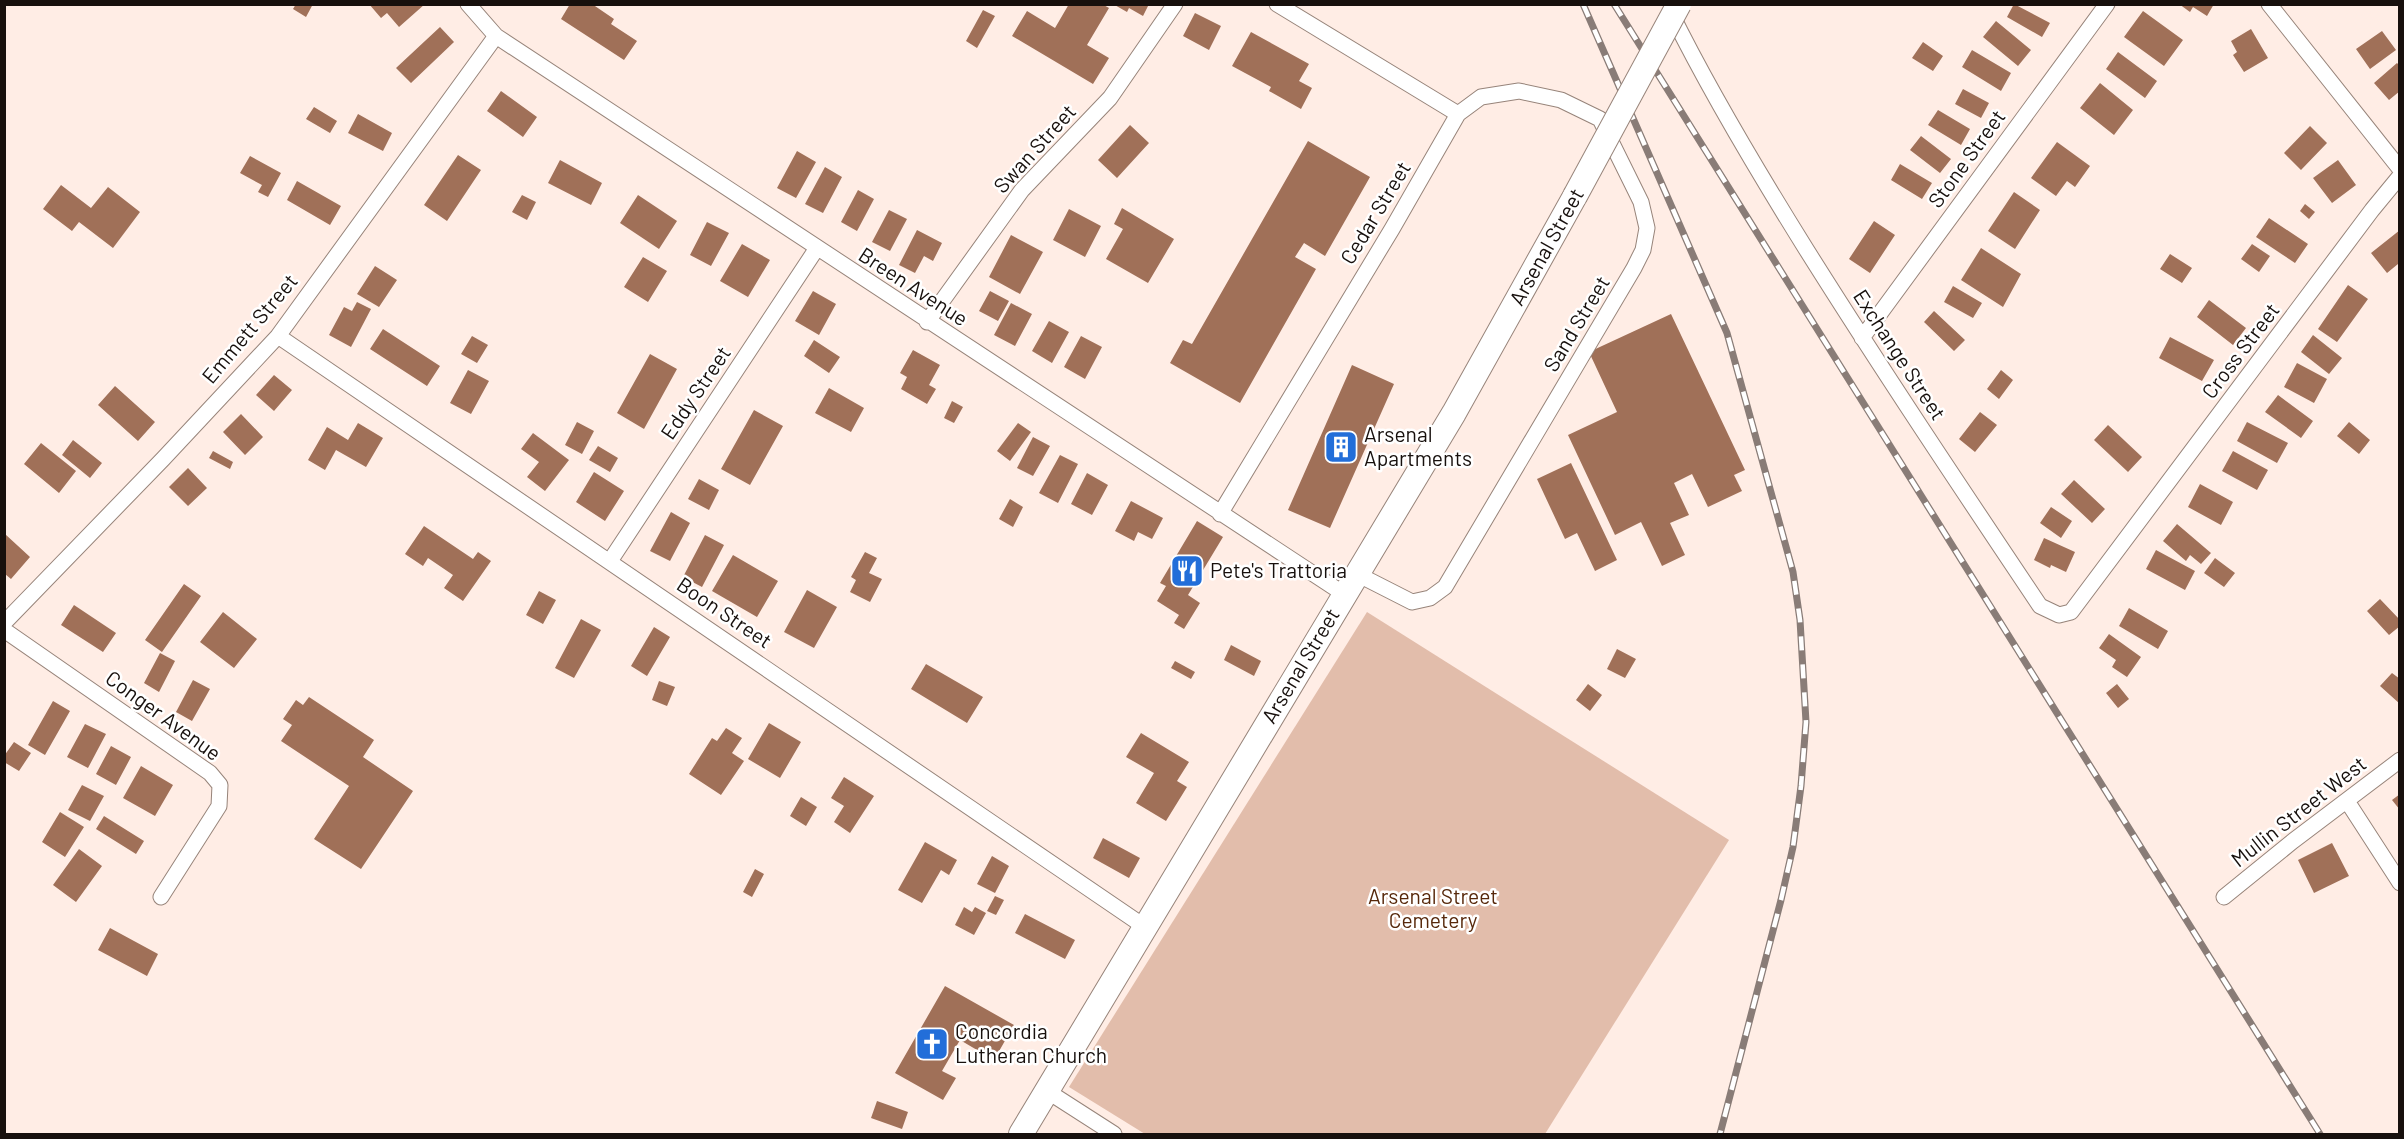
<svg xmlns="http://www.w3.org/2000/svg" width="2404" height="1139" font-family="Barlow,sans-serif">
<style>
.green{fill:#e2bdab}
.building{fill:#a07058}
.lines{fill:none;stroke-linecap:round;stroke-linejoin:round}
.minor-casing{stroke:#97847a;stroke-width:17}
.trunk-casing{stroke:#97847a;stroke-width:26}
.minor{stroke:#fff;stroke-width:15}
.trunk{stroke:#fff;stroke-width:24}
.rail-casing{stroke:#897c77;stroke-width:7}
.rail{stroke:#fff;stroke-width:4.5;stroke-dasharray:14;stroke-linecap:butt}
.trunk-bridge-casing{stroke:#97847a;stroke-width:26;stroke-linecap:butt}
.trunk-bridge{stroke:#fff;stroke-width:24}
.labels{text-anchor:middle;stroke-width:5;stroke-linejoin:round;paint-order:stroke}
.street-label{font-size:21px;fill:#17100d;stroke:#fff}
.poi-label{font-size:21px;fill:#17100d;stroke:#fff;text-anchor:start}
.park-label{font-size:21px;fill:#57280b;stroke:#fff}
</style>
<rect width="100%" height="100%" fill="#ffede5"/>
<path class="green" d="M1367 612 1729 840 1545 1134H1145L1069 1087Z"/>
<path class="building" d="M296 4H313L306 17 293 9Z
M369 4H425L399 27 387 13 381 18Z
M570 4H592L614 19 611 24 637 41 624 60 561 19Z
M1069 4H1102L1109 8 1087 45 1109 58 1093 84 1012 36 1027 11 1055 28Z
M1113 4H1149L1143 16 1129 8 1127 12Z
M2014 4 2050 23 2042 37 2007 17Z
M2179 4H2214L2207 16 2193 7 2190 12Z
M983 10 995 16 977 48 966 41Z
M2143 11 2183 40 2164 66 2124 37Z
M1195 13 1221 26 1209 50 1183 36Z
M1996 21 2031 50 2018 66 1983 37Z
M440 27 454 42 411 83 396 68Z
M2251 29 2268 58 2244 72 2233 55 2237 52 2231 41Z
M2382 31 2396 50 2370 69 2356 49Z
M1251 32 1309 64 1299 81 1312 88 1301 109 1269 91 1271 87 1232 66Z
M1923 42 1943 56 1933 71 1912 58Z
M1972 50 2011 73 2001 91 1962 67Z
M2118 52 2157 81 2145 98 2106 69Z
M2397 63 2400 66V91L2389 100 2374 83Z
M2100 83 2133 110 2114 135 2080 108Z
M1963 89 1989 103 1981 118 1955 104Z
M501 91 537 117 523 137 487 111Z
M314 107 337 121 330 133 306 119Z
M1938 110 1970 129 1961 145 1928 125Z
M358 114 392 133 383 151 348 133Z
M1130 125 1149 143 1117 178 1098 160Z
M2310 126 2327 143 2301 170 2284 153Z
M1921 136 1951 159 1940 173 1910 150Z
M1308 141 1370 177 1325 256 1304 243 1295 257 1316 269 1240 403 1170 363 1183 340 1192 344Z
M2057 142 2090 166 2075 187 2067 181 2056 196 2031 178Z
M797 151 816 162 796 198 777 188Z
M458 155 481 170 447 221 424 205Z
M250 156 281 173 268 197 258 192 262 185 240 173Z
M560 160 602 183 591 205 548 183Z
M2338 160 2356 185 2332 203 2313 178Z
M1900 164 1932 183 1922 199 1891 180Z
M825 167 842 177 823 213 805 204Z
M297 181 341 206 330 225 287 200Z
M61 185 91 208 108 187 140 212 113 248 79 222 72 231 43 209Z
M858 190 874 199 857 231 841 222Z
M2014 192 2040 210 2015 249 1988 231Z
M522 195 536 202 527 220 512 212Z
M638 195 677 221 659 249 620 223Z
M2305 204 2315 212 2309 219 2300 211Z
M1122 208 1174 239 1148 283 1106 259 1123 229 1114 224Z
M1069 209 1101 226 1085 257 1053 240Z
M889 210 907 219 890 251 872 242Z
M2269 218 2308 244 2295 263 2256 237Z
M1874 221 1895 235 1870 273 1849 259Z
M707 222 729 233 711 266 690 255Z
M917 230 942 243 933 261 924 256 915 273 899 265Z
M2400 230V266L2398 264 2387 273 2371 253Z
M1011 235 1043 252 1020 294 989 277Z
M742 244 770 260 748 297 720 281Z
M2252 244 2270 256 2259 272 2241 259Z
M1981 248 2021 274 2003 307 1961 280Z
M2170 254 2192 268 2182 283 2160 269Z
M643 257 667 271 648 302 624 287Z
M375 266 397 280 379 307 357 294Z
M2348 285 2368 299 2337 342 2318 329Z
M1953 286 1982 303 1973 318 1944 302Z
M813 291 836 304 819 335 795 321Z
M990 291 1009 301 998 321 979 311Z
M2209 300 2246 328 2233 345 2197 317Z
M357 302 371 309 351 347 329 335 344 307 352 311Z
M1011 303 1032 314 1015 346 994 335Z
M1934 311 1965 340 1954 351 1924 322Z
M1671 314 1745 470 1734 475 1742 491 1708 507 1692 474 1674 483 1689 515 1670 523 1685 555 1662 566 1641 522 1615 535 1568 435 1617 412 1589 352Z
M1049 321 1069 332 1052 363 1032 351Z
M383 329 440 366 427 386 370 349Z
M2313 335 2342 358 2329 374 2301 352Z
M472 336 488 345 477 363 461 354Z
M1081 336 1102 347 1085 379 1064 367Z
M2170 337 2214 360 2202 381 2159 358Z
M814 340 840 357 829 373 804 356Z
M913 350 940 365 929 385 936 389 927 404 901 389 907 377 900 373Z
M650 354 677 369 644 429 617 413Z
M2297 363 2327 379 2314 403 2284 387Z
M1352 365 1394 384 1330 528 1288 510Z
M468 370 489 381 471 414 450 403Z
M2001 370 2013 380 1999 399 1987 389Z
M274 375 292 390 274 411 256 395Z
M115 386 155 422 138 441 98 405Z
M829 388 864 408 851 432 815 413Z
M2278 395 2313 421 2301 438 2265 412Z
M952 401 963 407 954 423 944 418Z
M754 410 783 426 750 485 721 469Z
M1980 412 1997 425 1975 452 1959 439Z
M241 414 263 437 245 455 223 432Z
M577 422 594 431 582 454 565 445Z
M2247 422 2288 443 2277 463 2237 441Z
M2349 422 2370 440 2359 454 2337 436Z
M358 423 383 438 366 467 336 450 325 470 308 460 327 427 348 440Z
M1018 423 1031 432 1010 461 997 451Z
M2108 425 2142 457 2128 472 2094 440Z
M533 433 569 460 545 491 527 477 539 462 521 449Z
M1033 437 1050 446 1033 476 1017 468Z
M73 440 102 463 90 478 62 455Z
M41 443 76 471 59 493 24 464Z
M598 446 618 458 610 472 589 460Z
M213 451 233 462 230 469 209 458Z
M2233 451 2268 470 2257 490 2222 471Z
M1060 455 1078 464 1058 503 1039 493Z
M1571 463 1617 560 1595 571 1577 533 1565 539 1537 479Z
M188 468 207 488 188 506 169 487Z
M594 472 624 491 605 521 576 502Z
M1087 473 1108 485 1092 515 1071 504Z
M699 479 719 490 709 510 688 499Z
M2074 480 2105 509 2092 523 2061 494Z
M2200 484 2233 502 2221 525 2188 507Z
M1010 499 1023 507 1013 527 999 519Z
M1131 501 1163 518 1152 539 1138 532 1134 541 1115 531Z
M2051 507 2072 521 2061 538 2040 523Z
M671 512 690 523 670 561 650 551Z
M1197 521 1223 537 1188 595 1200 603 1184 629 1174 623 1179 615 1157 601 1166 586 1160 583Z
M2177 524 2211 553 2201 564 2190 555 2186 561 2163 541Z
M424 526 473 559 478 552 491 561 463 601 444 588 453 575 428 558 423 566 405 554Z
M5 534 30 557 11 579 5 574Z
M705 535 724 545 702 587 683 577Z
M2044 538 2075 552 2066 572 2051 565 2050 568 2034 560Z
M2156 550 2195 571 2185 590 2146 569Z
M865 552 877 558 869 573 882 579 870 602 850 592 856 580 851 577Z
M733 555 778 581 757 617 712 591Z
M2215 558 2235 573 2224 587 2204 573Z
M184 584 201 596 162 652 145 640Z
M807 590 837 607 814 648 784 632Z
M539 591 556 600 543 624 526 615Z
M2380 599 2400 620V626L2389 635 2367 611Z
M74 605 116 633 103 652 61 625Z
M2129 608 2168 631 2158 649 2119 626Z
M223 612 257 639 234 668 200 642Z
M581 619 601 630 574 678 555 668Z
M654 627 670 637 647 676 631 666Z
M2109 634 2141 657 2127 677 2112 667 2116 660 2099 648Z
M1231 645 1261 661 1254 676 1224 660Z
M1617 649 1636 659 1625 678 1607 669Z
M160 653 175 661 159 692 144 683Z
M1175 661 1195 672 1191 679 1171 668Z
M926 664 983 697 967 723 911 689Z
M2392 673 2400 679V704L2380 686Z
M193 680 210 689 192 721 176 712Z
M659 681 675 687 667 706 652 700Z
M1588 684 1602 695 1590 711 1576 700Z
M2117 684 2129 699 2118 708 2106 693Z
M309 697 374 740 363 757 413 791 361 869 314 839 349 786 281 741 292 725 283 719 296 700 303 705Z
M53 701 70 711 45 755 28 745Z
M769 723 801 742 780 778 748 759Z
M85 724 106 734 88 768 67 757Z
M726 728 742 738 732 753 744 761 721 795 689 774 712 738 717 741Z
M1141 733 1189 762 1177 781 1187 787 1166 821 1136 803 1154 773 1126 757Z
M14 742 31 753 19 771 4 762V756Z
M111 746 131 757 116 785 96 774Z
M141 766 173 785 155 816 123 798Z
M844 777 874 796 850 833 834 822 844 806 831 798Z
M82 785 104 796 90 821 68 810Z
M2400 794V810L2392 800Z
M801 797 817 807 806 826 790 816Z
M60 812 84 827 65 857 42 842Z
M104 816 144 841 136 854 96 829Z
M1103 838 1140 858 1129 878 1093 858Z
M925 842 957 860 949 875 941 870 922 903 898 890Z
M2332 843 2349 876 2314 893 2298 860Z
M79 849 102 866 76 902 53 885Z
M992 856 1009 866 995 893 977 884Z
M755 869 764 874 752 897 743 892Z
M995 896 1004 900 996 915 987 911Z
M964 907 972 912 975 907 986 913 974 935 955 925Z
M1025 914 1075 940 1065 959 1015 933Z
M110 928 158 954 147 976 98 950Z
M945 986 1014 1025 994 1060 960 1040 942 1071 956 1078 943 1100 895 1073Z
M877 1101 908 1112 902 1129 871 1118Z"/>
<g class="lines">
<defs>
<path id="minor" d="M468 4 496 36 1344 594
M1277 4 1458 114
M2269 4 2400 169
M1671 13C1711 94 1758 172 1806 249 1882 370 1961 488 2040 606L2059 615 2071 612 2372 210 2400 176
M927 322 1022 190 1110 98 1175 4
M278 336 1145 927
M1862 338 2107 4
M1220 514 1392 229 1458 114 1481 97 1519 91 1561 100 1600 119 1641 202 1647 228 1643 250 1634 268 1445 587 1430 598 1412 602 1357 574
M610 561 817 248
M4 623 163 459 278 336 496 36
M4 630 210 773 220 785 219 806 161 897
M2347 801 2400 883
M2224 897 2293 841 2400 760
M1047 1091 1114 1134"/>
<path id="trunk" d="M1021 1134 1454 413 1575 196"/>
</defs>
<use href="#minor" class="minor-casing"/>
<use href="#trunk" class="trunk-casing"/>
<use href="#minor" class="minor"/>
<use href="#trunk" class="trunk"/>
<defs>
<path id="rail" d="M1583 4 1727 333 1793 572 1800 620 1806 722 1801 786 1793 847 1781 900 1720 1134
M1614 4 2320 1134"/>
</defs>
<use href="#rail" class="rail-casing"/>
<use href="#rail" class="rail"/>
<defs>
<path id="trunk-bridge" d="M1575 196 1679 4"/>
</defs>
<use href="#trunk-bridge" class="trunk-bridge-casing"/>
<use href="#trunk-bridge" class="trunk-bridge"/>
</g>
<defs>
<symbol id="building-square" viewBox="-11 -11 22 22"><rect x="-9" y="-9" width="18" height="18" rx="4" fill="#226ed9" stroke="#fff"/><path d="M-4-6H4V6H1V3H-1V6H-4ZM-2.5-4.3h1.7v1.8h-1.7ZM.8-4.3h1.7v1.8H.8ZM-2.5-1h1.7V.8h-1.7ZM.8-1h1.7V.8H.8Z" fill="#fff"/></symbol>
<symbol id="restaurant-square" viewBox="-11 -11 22 22"><rect x="-9" y="-9" width="18" height="18" rx="4" fill="#226ed9" stroke="#fff"/><path d="M-5-6h1v4h1v-4h1v4h1v-4h1v5L-1.5 .5V6h-2V.5L-5-1ZM5-6V6H3V1.5H1.5Q1.5-4 5-6Z" fill="#fff"/></symbol>
<symbol id="church-square" viewBox="-11 -11 22 22"><rect x="-9" y="-9" width="18" height="18" rx="4" fill="#226ed9" stroke="#fff"/><path d="M-1.2-6h2.4v3.5h3.3v2.4h-3.3V6h-2.4V-.1h-3.3v-2.4h3.3Z" fill="#fff"/></symbol>
</defs>
<g fill-rule="evenodd">
<use href="#building-square" x="1322" y="428" width="38" height="38"/>
<use href="#restaurant-square" x="1168" y="552" width="38" height="38"/>
<use href="#church-square" x="913" y="1025" width="38" height="38"/>
</g>
<g class="labels">
<g class="street-label">
<text transform="translate(1035 149) rotate(-48)" y="7">Swan Street</text>
<text transform="translate(1967 159) rotate(-54)" y="7">Stone Street</text>
<text transform="translate(1376 213) rotate(-59)" y="7">Cedar Street</text>
<text transform="translate(1547 247) rotate(-61)" y="7">Arsenal Street</text>
<text transform="translate(913 287) rotate(33)" y="7">Breen Avenue</text>
<text transform="translate(1577 324) rotate(-59)" y="7">Sand Street</text>
<text transform="translate(250 329) rotate(-50)" y="7">Emmett Street</text>
<text transform="translate(2241 351) rotate(-53)" y="7">Cross Street</text>
<text transform="translate(1899 355) rotate(57)" y="7">Exchange Street</text>
<text transform="translate(696 393) rotate(-56)" y="7">Eddy Street</text>
<text transform="translate(724 613) rotate(34)" y="7">Boon Street</text>
<text transform="translate(1301 666) rotate(-59)" y="7">Arsenal Street</text>
<text transform="translate(163 716) rotate(36)" y="7">Conger Avenue</text>
<text transform="translate(2299 812) rotate(-38)" y="7">Mullin Street West</text>
</g>
<g class="poi-label">
<text x="1364" y="442">Arsenal<tspan x="1364" dy="24">Apartments</tspan></text>
<text x="1210" y="578">Pete's Trattoria</text>
<text x="955" y="1039">Concordia<tspan x="955" dy="24">Lutheran Church</tspan></text>
</g>
<g class="park-label">
<text x="1433" y="904">Arsenal Street<tspan x="1433" dy="24">Cemetery</tspan></text>
</g>
</g>
<rect width="2404" height="1139" fill="none" stroke="#17100d" stroke-width="12"/>
</svg>
